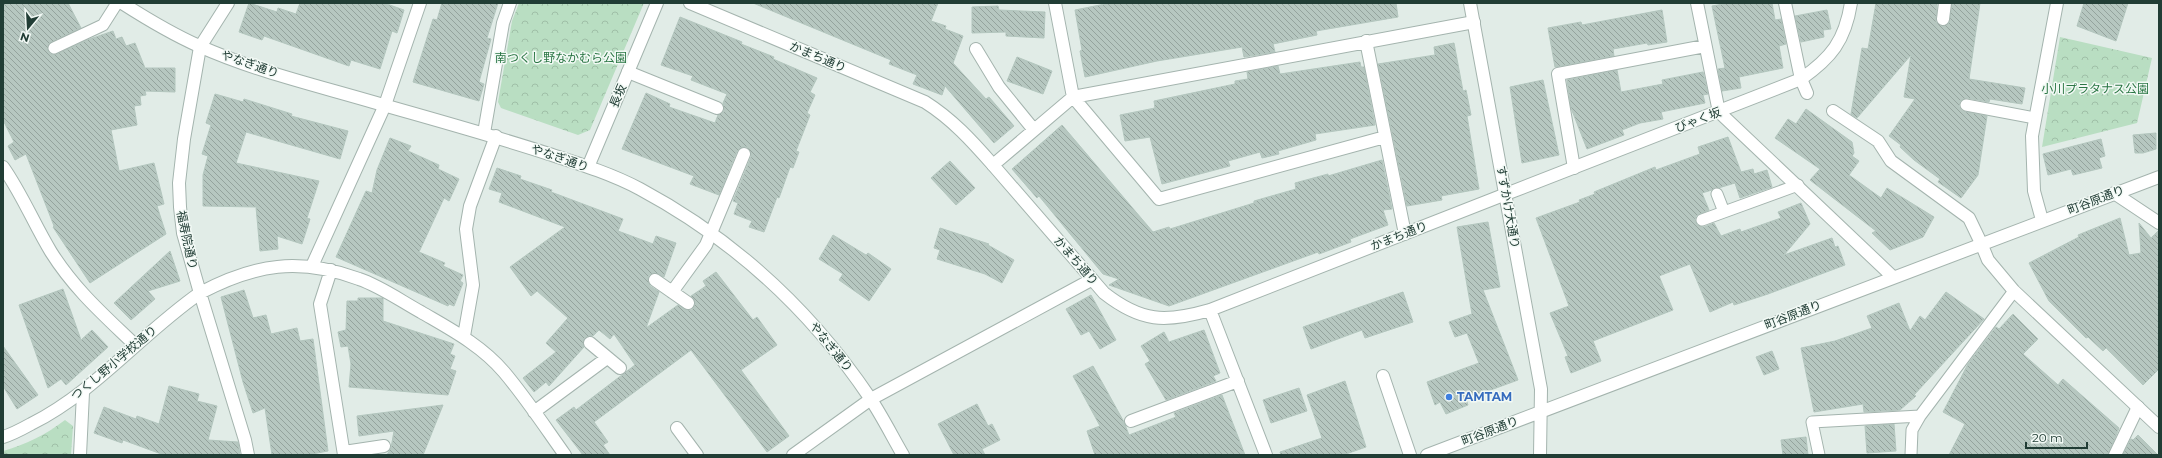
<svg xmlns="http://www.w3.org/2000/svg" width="2162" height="458" font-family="Montserrat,'Noto Sans JP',sans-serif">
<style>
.park{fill:url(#park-crowns)}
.building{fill:url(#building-back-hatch);stroke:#b3c6be}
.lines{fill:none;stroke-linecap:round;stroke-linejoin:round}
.service-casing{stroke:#a4b4ae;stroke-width:13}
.minor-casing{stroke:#a4b4ae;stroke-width:14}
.tertiary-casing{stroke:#a4b4ae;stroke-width:14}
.service{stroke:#fff;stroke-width:11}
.minor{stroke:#fff;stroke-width:12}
.tertiary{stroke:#fff;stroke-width:12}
.shop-dot{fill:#3f7fe0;stroke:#f2f9f5;stroke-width:1.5}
.labels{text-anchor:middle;stroke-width:3;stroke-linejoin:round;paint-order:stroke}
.street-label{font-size:12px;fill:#213d35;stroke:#f2f9f5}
.park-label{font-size:12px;fill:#2a7644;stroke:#f2f9f5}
.shop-label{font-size:12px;font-weight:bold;fill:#366cbe;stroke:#f2f9f5;text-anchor:start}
</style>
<defs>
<pattern id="park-crowns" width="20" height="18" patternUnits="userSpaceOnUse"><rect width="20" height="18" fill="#b9dec2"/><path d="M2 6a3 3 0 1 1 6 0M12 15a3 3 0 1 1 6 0" fill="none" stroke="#9fbfa7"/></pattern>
<pattern id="building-back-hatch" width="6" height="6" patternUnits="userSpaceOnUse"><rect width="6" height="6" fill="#b6c7c0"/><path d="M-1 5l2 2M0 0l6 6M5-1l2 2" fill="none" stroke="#94a39d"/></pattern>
</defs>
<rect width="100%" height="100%" fill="#e1ece7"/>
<path class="park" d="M519 3H644L590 130 578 135 501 108 498 102 512 21Z
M2060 37 2152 58 2137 123 2042 147Z
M65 420 73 426 71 455H3V451C25 445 47 434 65 420Z"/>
<path class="building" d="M3 3H68L81 28 49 44 48 51 50 54H57L87 40 113 31 116 39 122 37 126 46 135 43 145 68H175V92L145 91 146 95 140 96 141 105 134 106 137 125 111 130 119 171 154 163 164 204 157 206 166 234 90 283 53 227 54 226 26 154 15 160 8 146 14 142 3 120Z
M249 3 277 12 278 8 296 14 300 3H384L404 10 397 33 392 31 380 69 351 60 349 66 264 36 262 40 239 32Z
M442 3H498L487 38 491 39 479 82 484 84 479 101 413 82 433 19 437 20Z
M753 3H938L931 21 946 26 945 29 963 36 953 63 986 99 989 97 1014 126 994 143 945 86 942 95 913 84 917 75 889 64 891 60Z
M1110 3H1396L1398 17 1316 31 1317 35 1273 44 1275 52 1244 57 1242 47 1157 61 1085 77 1080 51 1082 50 1075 10Z
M1729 3H1772L1775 20 1781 19 1786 44 1779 46 1783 68 1739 77 1741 88 1722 91 1718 69 1725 68 1712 6Z
M1876 3H1937L1936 22 1942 26 1949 23 1952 3H1980L1969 79 2025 88 2022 104 1990 99 1989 102 1967 98 1960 101 1959 107 1962 111 1987 116 1978 175 1961 198 1938 182 1940 179 1914 160 1900 147 1901 145 1889 136 1915 99 1904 97 1911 55 1857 118 1851 114 1862 48 1868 49Z
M2084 3H2128L2116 41 2077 26Z
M998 6 999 10 1045 12 1044 38 1006 36V32L972 33V7Z
M1662 10 1667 42 1648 45 1647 43 1613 49 1614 56 1555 67 1548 28 1581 22 1582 25Z
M1827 10 1831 29 1823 30 1824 37 1801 42 1795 16Z
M680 17 742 42 741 44 774 57 773 59 817 78 810 92 815 95 807 113 810 115 796 151 799 152 793 168 790 167 779 198 777 197 764 232 749 227 752 221 734 214 738 203 733 201 751 157V153L747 147H743L737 151 719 195 690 184 694 176 622 149 646 93 670 104 669 107 715 123 718 115 724 111 723 103 727 94 691 80 693 76 661 65Z
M1454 43 1463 91 1466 90 1471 115 1467 116 1479 189 1441 196 1442 200 1407 206 1378 64 1435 55 1434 47Z
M1017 57 1052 71 1043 94 1007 81Z
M1360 62 1361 67H1364L1375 125 1315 134 1316 140 1278 151 1279 154 1262 158 1260 152 1228 161 1230 166 1162 184 1150 137 1125 141 1120 115 1155 108 1154 101 1235 84V81L1248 79 1247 72 1278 66 1280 74Z
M1617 70 1621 92 1663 84 1662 80 1703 72 1708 94 1703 95 1705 103 1661 112 1663 119 1640 123 1622 130 1624 135 1587 149 1571 108 1567 80Z
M1543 80 1559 155 1522 163 1510 87Z
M215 94 243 102 244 99 292 114 291 116 348 131 340 159 246 132 236 163 319 181 307 218 310 219 302 244 277 236 278 249 260 251 256 207 203 206V175L208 156 202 154 211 125 206 123Z
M1806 109 1852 142 1854 153 1852 156 1859 161 1849 175 1881 198 1887 188 1934 217 1923 237 1890 250 1872 233 1876 231 1810 180 1820 169 1775 138 1788 119 1796 124Z
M1062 125 1153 232 1169 227 1170 229 1254 203V201L1296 189 1295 183 1328 174V176L1382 160 1392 209 1383 210 1388 225 1350 239 1351 242 1319 254 1318 252 1169 306 1109 285 1119 279 1103 274 1039 196 1037 198 1012 169Z
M2156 133V149L2143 153H2135L2133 135Z
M1728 137 1741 172 1753 169 1754 174 1767 170 1772 187 1740 198 1735 183 1702 193 1709 210 1696 216 1695 219 1697 225 1704 227 1714 223 1721 236 1740 229 1741 232 1781 218 1778 212 1801 203 1810 224 1784 255 1832 238 1835 247 1838 246 1845 265 1768 294 1734 305 1733 302 1710 312 1690 264 1659 276 1673 310 1593 341 1601 361 1571 373 1565 357 1568 356 1550 313 1569 306 1536 218 1580 202 1579 200 1595 194 1594 192 1655 167 1656 170 1700 154 1698 147Z
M390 138 411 146 408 151 439 165 438 169 459 179 449 201 444 198 419 252 445 263 443 266 463 275 460 281 463 283 454 306 449 304 448 306 336 257 366 191 372 193 377 170Z
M2101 139 2105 156 2099 158 2102 168 2073 175 2071 169 2048 175 2043 154Z
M950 161 975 188 956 205 931 178Z
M497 168 521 176 520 179 552 190 551 192 623 219 618 231 653 244 656 236 676 243 664 277 655 273 649 275 648 279 650 286 659 292 646 328 678 305 687 310H692L695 303 691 296 706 286 703 281 716 272 753 320 757 317 777 345 741 370 789 436 767 452 691 350 594 422 608 442 603 445 610 455H583L556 420 574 407 576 410 635 365 614 334 610 339 599 330 593 336 585 338 583 342 584 347 549 386 546 382 534 392 523 378 556 352 546 343 568 318 537 291 531 296 510 267 565 227 499 202 502 193 489 189Z
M2120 218 2129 255 2141 253 2139 223 2151 238 2159 230V369L2143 385 2106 348 2103 351 2088 337 2086 338 2049 301 2029 263 2079 237 2078 235Z
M1488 222 1500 287 1483 290 1518 380 1466 399 1468 405 1446 414 1440 402 1435 405 1427 382 1479 363 1467 333 1455 337 1449 322 1472 314 1457 227Z
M940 228 989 244 988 245 1014 260 1002 283 985 274 937 259 940 250 934 248Z
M833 235 866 255 868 253 891 269 869 301 839 280 843 274 819 259Z
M170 251 180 281 148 291 155 299 131 320 114 303Z
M63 289 81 340 92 330 108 347 66 385 61 379 48 388 19 305Z
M244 290 253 318 266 315 271 334 297 328 300 341 313 339 328 451 307 455H272L265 408 253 413 243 382 221 297Z
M1403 292 1413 322 1365 338 1362 330 1311 349 1303 327Z
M1946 292 1984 319 1914 395 1916 396 1900 410 1864 412 1863 404 1814 412 1801 348 1835 341 1872 328 1867 316 1899 303 1910 331 1920 316 1925 320Z
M1091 295 1116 340 1100 349 1089 331 1081 335 1066 309Z
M358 298H383V321L454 344 450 354 455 356 450 369 456 371 448 395 349 387 351 364 348 346 341 347 338 332 346 330 347 301H358Z
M2013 314 2038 339 2023 354 2058 385 2063 379 2119 428 2108 455H1949L1965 424 1943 412 1968 364 1996 327 1999 329Z
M1204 330 1220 373 1213 376 1216 381 1166 400 1145 364 1150 361 1141 346 1164 332 1169 342Z
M3 346 38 395 17 409 3 386Z
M1772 351 1779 369 1764 375 1756 357Z
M1093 366 1124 422 1129 435 1176 417 1174 413 1222 395 1245 455H1095L1087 431 1100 426 1073 376Z
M1345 381 1366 447 1343 455H1281L1280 452 1322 438 1307 395Z
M169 386 199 394 197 401 217 406 208 440 238 442 240 455H164L123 440 122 443 94 433 104 407 136 419 137 416 159 424Z
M1299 388 1307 411 1271 423 1263 400Z
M977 404 988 426 992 424 1000 440 982 449 985 455H954L938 424Z
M443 405 423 455H387L391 448 394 431 359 436 357 416Z
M1894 424 1896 451 1867 453 1865 426Z
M2138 435 2158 455H2123L2131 439 2133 440Z
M1806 437 1808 455H1783L1781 440Z"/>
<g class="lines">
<defs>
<path id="service" d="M54 48 103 25 117 3
M1966 105 2035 118
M1717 194 1724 212
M1702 220 1798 185
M1819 455 1812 422 1920 416
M1911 455 1912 430 1920 416 2014 291"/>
<path id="minor" d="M1055 3 1073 97 1159 199 1385 137
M1697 3 1719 112 1893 277
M1785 3 1801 79 1807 93
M1943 19 1945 3
M1474 22 1073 97 993 165 1104 293C1141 322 1165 323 1210 310L1506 194
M1366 41 1405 234
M200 47 184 139 179 183 180 207 183 233 200 293 245 440 248 455
M976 49 999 87 1034 130
M628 72 717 108
M1833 111 1878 141 1891 161 1969 218 1981 243
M484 133 503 23 510 3
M3 167C22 194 34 224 51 252 75 290 104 315 135 345
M1574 168 1558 74 1705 46
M2114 193 2159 223
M2042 220 2034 191 2032 136 2057 3
M312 266 385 105 420 3
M331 270 320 304 344 455
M655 280 688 303
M672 292 706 245 744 154
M200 293C255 264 299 257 359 279 380 286 401 301 421 312 450 329 481 345 504 372 526 398 545 427 565 455
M1210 310 1266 455
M464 336 473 285 466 229 470 206 496 136
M590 343 620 368
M1383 376 1410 455
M534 412 607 358
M1131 421 1238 381
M677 428 697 455
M344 452 384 446
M80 455 83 393
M793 455 871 399 1091 280
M2115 455 2138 407"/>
<path id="tertiary" d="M122 3C147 19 172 34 199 46 255 71 315 85 373 102 432 119 491 135 549 154 580 164 612 174 640 189 735 240 810 309 870 398 882 416 892 436 903 455
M690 3 925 102C952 119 972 141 993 165
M1470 3 1541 389 1540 455
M200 47 228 3
M588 167 657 3
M1506 194 1801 79C1831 58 1845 41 1851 3
M1981 243 1988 260 2014 291 2159 427
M3 437C13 434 22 429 31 424 95 392 141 334 200 293
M1427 455 2159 177"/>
</defs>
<use href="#service" class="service-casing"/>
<use href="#minor" class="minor-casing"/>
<use href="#tertiary" class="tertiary-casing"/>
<use href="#service" class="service"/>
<use href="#minor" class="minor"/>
<use href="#tertiary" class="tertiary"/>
</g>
<circle class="shop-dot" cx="1449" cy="397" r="4"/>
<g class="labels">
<g class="street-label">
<text transform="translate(818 57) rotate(23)" y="4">かまち通り</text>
<text transform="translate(250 64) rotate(19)" y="4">やなぎ通り</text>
<text transform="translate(618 96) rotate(-67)" y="4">長坂</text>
<text transform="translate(1698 120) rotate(-21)" y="4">びゃく坂</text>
<text transform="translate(560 158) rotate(19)" y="4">やなぎ通り</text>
<text transform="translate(2096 200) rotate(-21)" y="4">町谷原通り</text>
<text transform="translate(1508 207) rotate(80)" y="4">すずかけ大通り</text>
<text transform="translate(1399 236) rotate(-21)" y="4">かまち通り</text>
<text transform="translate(187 240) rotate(78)" y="4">福寿院通り</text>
<text transform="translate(1076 261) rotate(49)" y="4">かまち通り</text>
<text transform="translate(1793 315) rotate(-21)" y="4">町谷原通り</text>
<text transform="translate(831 347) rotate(51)" y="4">やなぎ通り</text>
<text transform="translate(114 363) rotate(-40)" y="4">つくし野小学校通り</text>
<text transform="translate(1490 431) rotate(-21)" y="4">町谷原通り</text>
</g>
<g class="park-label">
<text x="561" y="62">南つくし野なかむら公園</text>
<text x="2095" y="93">小川プラタナス公園</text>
</g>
<g class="shop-label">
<text x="1457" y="401">TAMTAM</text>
</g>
</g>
<rect width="2162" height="458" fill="none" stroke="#213d35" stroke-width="8"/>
<g transform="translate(28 28) rotate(198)" stroke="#f2f9f5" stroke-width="3" paint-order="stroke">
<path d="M0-3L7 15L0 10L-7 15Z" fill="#213d35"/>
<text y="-6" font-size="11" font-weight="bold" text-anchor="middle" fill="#213d35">N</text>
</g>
<path d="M2026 442v6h61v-6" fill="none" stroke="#213d35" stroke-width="2"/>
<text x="2032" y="442" font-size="12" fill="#213d35" stroke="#f2f9f5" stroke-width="3" paint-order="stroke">20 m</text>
</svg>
